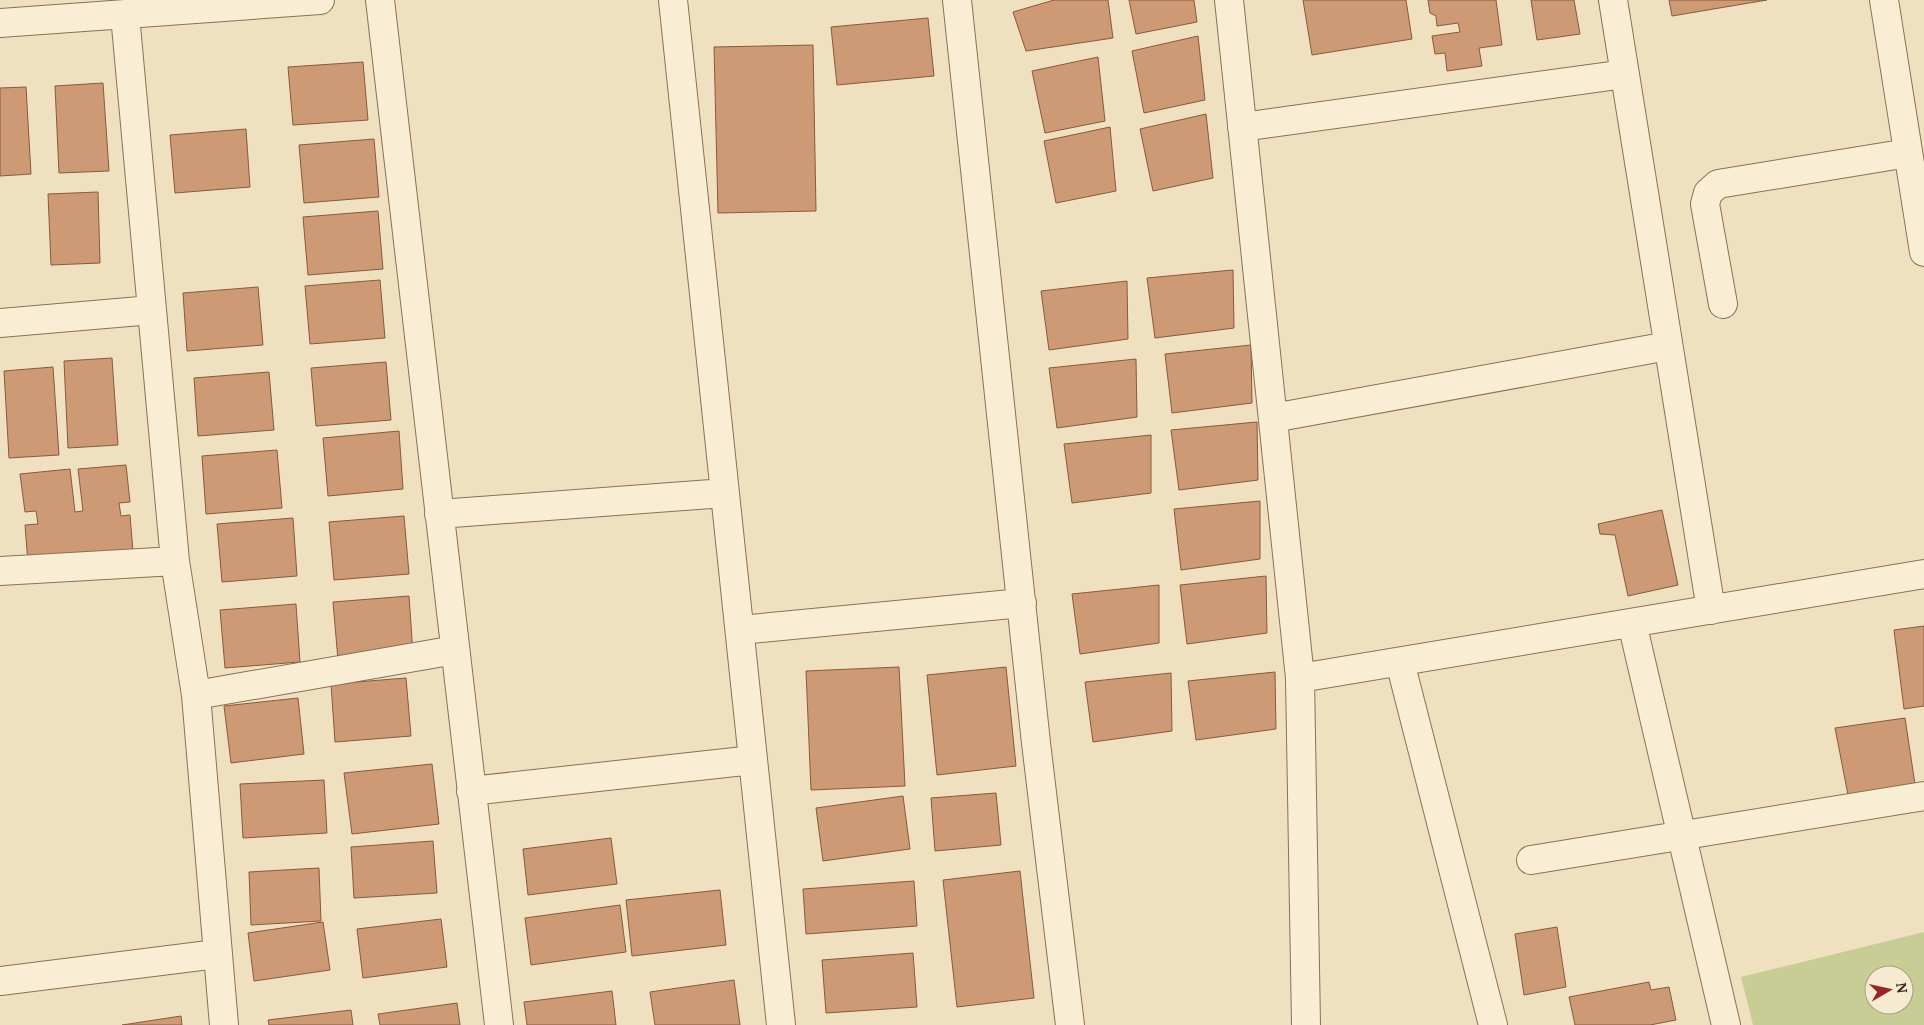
<svg xmlns="http://www.w3.org/2000/svg" width="1924" height="1025" font-family="'PT Serif',serif">
<style>
.green{fill:#c7cd94;fill-rule:evenodd}
.building{fill:#ce9975;stroke:#885a3d}
.lines{fill:none;stroke-linecap:round;stroke-linejoin:round}
.minor-casing{stroke:#887158;stroke-width:30}
.minor{stroke:#f9eed3;stroke-width:28}
</style>
<rect width="100%" height="100%" fill="#efe0c0"/>
<path class="green" d="M1924 932V1025H1753L1741 977ZM1874 975H1904V1005H1874Z"/>
<path class="building" d="M1054 0H1108L1113 38 1026 51 1013 12Z
M1129 0H1194L1197 22 1136 34Z
M1303 0H1406L1412 39 1312 55Z
M1428 0H1496L1502 45 1479 48 1482 66 1447 71 1445 53 1435 54 1432 36 1460 32 1458 23 1437 26 1436 16 1430 13Z
M1531 0H1574L1580 34 1537 40Z
M1669 0H1767L1672 16Z
M928 18 934 76 837 85 831 27Z
M1198 36 1205 100 1144 113 1132 51Z
M813 45 816 211 718 213 714 47Z
M1098 57 1105 121 1045 133 1032 71Z
M363 62 368 120 293 125 288 67Z
M103 83 109 171 59 173 55 86Z
M26 87 31 174 0 176V88Z
M1206 114 1213 178 1153 191 1140 129Z
M1110 127 1116 191 1056 203 1044 141Z
M246 129 250 187 175 193 170 135Z
M374 139 379 197 304 203 299 145Z
M98 192 100 263 51 265 48 194Z
M378 211 383 269 308 275 303 217Z
M1233 270 1234 328 1155 338 1147 278Z
M380 280 385 338 310 344 305 286Z
M1127 281 1128 339 1049 350 1041 291Z
M258 287 263 345 187 351 183 293Z
M1251 345 1252 403 1172 413 1165 354Z
M112 358 118 445 68 448 64 361Z
M1136 359 1137 417 1057 428 1049 368Z
M386 362 391 420 316 426 311 368Z
M53 367 59 455 9 458 4 371Z
M269 372 274 430 198 436 194 378Z
M1257 422 1258 480 1179 490 1171 430Z
M399 431 403 489 328 496 323 438Z
M1151 435V493L1072 503 1064 444Z
M277 450 282 508 206 514 202 456Z
M126 465 130 502 119 503 121 516 130 515 133 552 28 563 25 525 38 524 36 511 25 512 20 474 70 469 75 512 83 511 78 469Z
M1260 501V559L1181 570 1174 509Z
M1662 510 1678 585 1628 596 1615 535 1600 534 1598 524Z
M404 516 409 574 334 580 329 522Z
M293 518 297 576 222 582 217 524Z
M1266 576 1267 633 1187 644 1180 585Z
M1159 585V643L1080 654 1072 594Z
M409 596 413 654 338 660 333 602Z
M296 604 300 662 225 668 220 610Z
M1924 626V706L1904 709 1894 630Z
M899 667 905 786 811 790 806 671Z
M1006 667 1016 766 937 775 927 675Z
M1275 672 1276 729 1196 740 1188 681Z
M1171 673 1172 731 1093 742 1085 682Z
M406 678 411 736 335 742 331 684Z
M298 698 304 754 231 763 224 706Z
M1905 718 1916 791 1849 800 1835 728Z
M432 764 439 824 352 834 344 773Z
M324 780 327 833 243 838 240 784Z
M996 793 1001 845 935 851 931 798Z
M903 796 910 849 823 861 816 808Z
M611 838 617 884 528 895 523 849Z
M433 841 437 893 354 898 351 847Z
M319 868 321 921 251 925 249 872Z
M1020 871 1034 998 957 1007 943 880Z
M914 881 917 926 806 934 803 889Z
M720 890 726 945 632 956 626 900Z
M620 905 626 952 531 965 525 918Z
M441 919 447 967 363 978 357 929Z
M323 922 330 970 254 981 248 933Z
M1557 927 1566 987 1524 995 1515 934Z
M913 953 917 1007 826 1013 822 960Z
M734 980 740 1025H655L650 992Z
M1649 982 1651 990 1669 987 1676 1020 1650 1025H1575L1569 997Z
M612 991 616 1025H527L524 1002Z
M457 1003 460 1025H380L378 1014Z
M351 1010 353 1025H269L268 1020Z
M181 1016 182 1025H122Z"/>
<g class="lines">
<defs>
<path id="minor" d="M380 0 499 1025
M673 0 781 1025
M957 0 1036 743 1070 1025
M1229 0 1300 678 1306 1025
M1613 0 1711 610
M1884 0 1924 252
M125 15 175 561 196 695 224 1025
M0 23 320 0
M1242 127 1625 74
M1723 304 1705 204 1708 193 1718 184 1908 153
M0 323 152 310
M1273 418 1668 346
M439 514 725 493
M0 571 175 561
M1632 623 1726 1025
M740 630 1022 603
M1400 662 1493 1025
M1300 678 1924 574
M196 695 455 650
M471 791 753 760
M1531 860 1924 796
M0 981 217 954"/>
</defs>
<use href="#minor" class="minor-casing"/>
<use href="#minor" class="minor"/>
</g>
<g transform="translate(1889 990) rotate(81)"><circle r="24" fill="#f6ead0" stroke="#aa9d88"/>
<path d="M0-4L9 19L0 12L-9 19Z" fill="#982629"/>
<text y="-8" font-size="14" font-weight="bold" text-anchor="middle" fill="#37291c">N</text>
</g>
</svg>
